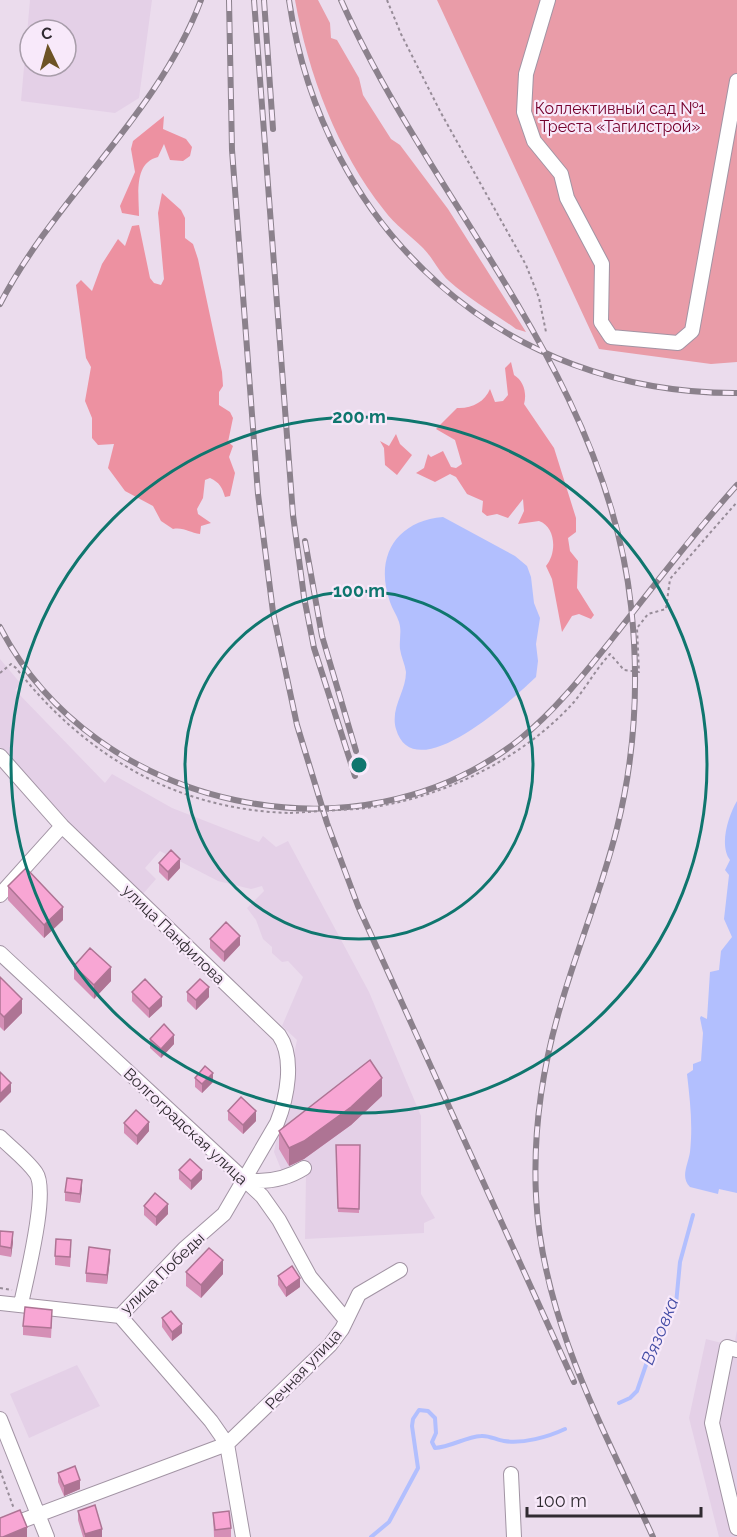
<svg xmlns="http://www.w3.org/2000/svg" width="737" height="1537" font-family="Raleway,sans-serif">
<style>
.built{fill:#e4d0e7;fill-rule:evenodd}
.green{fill:#e99ca8}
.forest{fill:#ed91a1}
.water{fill:#b2bffe}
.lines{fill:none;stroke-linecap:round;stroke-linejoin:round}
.stream{stroke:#b2bffe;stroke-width:4}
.minor-casing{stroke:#a294a4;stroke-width:16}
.path{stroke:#978c98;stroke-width:2;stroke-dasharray:3 3;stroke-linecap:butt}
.minor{stroke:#fff;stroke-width:14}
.rail-casing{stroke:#8b818c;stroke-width:6}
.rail{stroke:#f8e9fa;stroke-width:4;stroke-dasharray:11;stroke-linecap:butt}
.path-bridge{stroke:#978c98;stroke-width:2;stroke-dasharray:3 3;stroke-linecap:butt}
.wall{fill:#d58fb6}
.shaded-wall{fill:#ae7494}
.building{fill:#f8a6d4;stroke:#ae7494;stroke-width:1.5}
.ring{fill:none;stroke:#0f766e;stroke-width:3}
.labels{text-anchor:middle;stroke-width:4.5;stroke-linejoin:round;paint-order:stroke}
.park-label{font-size:16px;fill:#74012c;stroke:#f8e9fa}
.street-label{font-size:16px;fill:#302b31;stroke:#f8e9fa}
.water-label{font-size:18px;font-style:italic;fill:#434ca5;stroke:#f8e9fa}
.centre{fill:#0f766e;stroke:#f8e9fa;stroke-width:3}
.ring-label{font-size:18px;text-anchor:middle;font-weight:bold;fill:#0f766e;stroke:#f8e9fa;stroke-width:4.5;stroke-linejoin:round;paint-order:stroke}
</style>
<rect width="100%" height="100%" fill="#ebdced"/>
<path class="built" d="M30 0H152L139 98 115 113 21 101ZM30 30H66V66H30Z
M0 659 21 684 15 690 105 783 112 774 172 808 259 842 263 836 276 847 288 841 369 992 421 1116V1194L435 1218 424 1223V1233L305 1239 306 1174H283L274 1152 297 1040 282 1026 303 977 288 961 282 962 272 953V947L263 939 256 920 247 908 264 891 262 886 251 889 218 881 160 851 145 868 156 879 142 895 69 822 0 747Z
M737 1330V1537H719L689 1418 706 1339 734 1346Z
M77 1365 100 1406 29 1438 10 1394Z"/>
<path class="green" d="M295 0H318L330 23 331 38 337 40 359 78 363 95 391 139 400 145 448 209 526 332 516 329C494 313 469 299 449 281 438 271 433 258 423 248 410 235 395 225 384 210 337 151 308 73 295 0Z
M437 0H737V362L711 364 599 349Z"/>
<path class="forest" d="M164 116 163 129 186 139 192 147 190 156 183 161 170 160 164 144 158 157C133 163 139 196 139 216L122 213 120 206 135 172 131 149 133 141Z
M162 193 181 210 185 218V238L193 244 198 259 222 372 223 386 219 392V405L230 412 233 418 228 442 233 446 229 457 235 473 230 496 225 497C222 487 220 483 210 478L205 480 203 498 197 509 198 514 211 523 201 526 200 534C190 533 184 527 173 529L161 521 153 506 125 491 108 468 114 444 98 445 92 438V418L85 401 91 367 86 358 76 285 81 280 92 291 102 264 118 239 125 246 132 226 139 225 150 278 154 283 161 285 164 279 158 213Z
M511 362 514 375C524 381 527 394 524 404L554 448 576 518V532L568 538 570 551 578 561 577 588 594 615 591 619 579 614 572 616 562 632 552 579 546 566C557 553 556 527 539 521L518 524 524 511 523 499 508 518 497 514 487 516 482 512 483 501 467 494 456 477 450 474 435 482 416 473 424 468 428 454 431 457 443 451 451 467 456 468 462 464 455 440 436 429 457 408C471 409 485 402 490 389L495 402 503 401 508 395 505 368Z
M396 434 400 444 412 455 397 475 385 465 384 448 380 441 389 446Z"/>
<path class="water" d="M443 517 515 556 527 566 531 577 534 603 540 618 536 644 538 661 536 677C515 697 414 791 396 729 390 708 406 692 406 672 405 664 401 657 400 649 399 640 402 631 399 622 397 615 392 609 390 602 374 557 396 521 443 517Z
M737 801V1193L719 1189 718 1194 690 1187C680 1177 688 1165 690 1152 693 1124 690 1101 687 1074L693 1070V1064L701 1061 703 1033 700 1018 701 1016 707 1019 710 972 719 970 721 951 732 937 724 919 729 875 725 870 730 860C719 846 728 816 737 801Z"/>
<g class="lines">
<path class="stream" d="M619 1403 630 1398 637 1391 657 1333 676 1304 680 1262 693 1215
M371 1537 389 1522 418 1468 412 1426 413 1419 419 1410 428 1411 435 1418 436 1433 432 1442 435 1448C451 1447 465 1437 481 1436 489 1435 496 1440 504 1441 523 1444 548 1437 565 1429"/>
<defs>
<path id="minor" d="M548 0 526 74 524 112 534 141 561 174 567 198 602 264 601 322 611 337 678 343 692 331 737 81
M0 756 62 826 279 1035C295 1058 287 1098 277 1123L224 1214 184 1249 120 1316 0 1303
M0 895 62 826
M0 953 262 1196 279 1220 310 1277 346 1320
M0 1137C11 1148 27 1160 36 1173 49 1191 26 1279 21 1304
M244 1180C266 1183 285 1180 304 1168
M120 1316 211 1421 227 1444 243 1537
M737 1350 727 1347 712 1423 737 1528
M0 1419 47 1537
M511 1474 514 1537
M0 1529 227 1444 330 1345 342 1329 359 1294 400 1270"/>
</defs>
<use href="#minor" class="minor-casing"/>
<path class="path" d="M387 0 401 34 441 113 526 265 539 298 546 332
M0 673 11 664 16 668C85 756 177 810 290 813
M356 809C435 802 521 761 574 702 587 686 596 669 610 654L624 670 639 672 637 628 648 614 666 609 670 579 737 502
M0 1288 12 1290
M0 1470 14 1509"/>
<use href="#minor" class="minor"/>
<defs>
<path id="rail" d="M229 0 232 150 258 494 273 612 297 725 327 823 358 906 574 1382
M254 0 293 515 304 597 314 648 355 776
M264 0 273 129
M289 0C323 230 503 394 737 393
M341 0C432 204 606 375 631 606 639 679 635 756 617 828 602 889 577 948 560 1008 542 1069 533 1133 536 1196 542 1318 603 1428 653 1537
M0 304C56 196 158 115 201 0
M305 541 322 636 356 751
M0 627C94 810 359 868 520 739 556 710 584 674 612 639 653 587 693 534 737 485"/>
</defs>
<use href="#rail" class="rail-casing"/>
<use href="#rail" class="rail"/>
<path class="path-bridge" d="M290 813 356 809"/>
</g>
<path class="wall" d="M159 863 180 868 168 881 159 872Z
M8 886 63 920 44 938 8 900Z
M210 939 240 945 224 962 210 948Z
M74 966 111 981 94 999 74 979Z
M0 977 22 1013 4 1031 0 1027Z
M132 992 162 1006 149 1018 132 1001Z
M187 992 209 997 196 1010 187 1001Z
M150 1039 174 1044 161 1058 150 1048Z
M195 1078 213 1082 202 1093 195 1087Z
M382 1096 351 1125 304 1159 289 1166 279 1149V1131Z
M228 1111 256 1121 243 1134 228 1120Z
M124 1123 149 1131 137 1145 124 1133Z
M336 1145H360L359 1213 338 1212Z
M179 1170 202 1179 191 1190 179 1179Z
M82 1189 80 1203 65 1201V1192Z
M144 1206 168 1214 156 1226 144 1215Z
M0 1231 13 1242 11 1257 0 1255Z
M71 1250 70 1267 55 1265V1256Z
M110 1259 107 1284 86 1282V1273Z
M186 1272 223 1274 201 1298 186 1286Z
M278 1276 300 1287 286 1297 278 1285Z
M162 1318 182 1333 172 1341 162 1327Z
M52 1319 51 1338 23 1335V1326Z
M58 1473 80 1489 64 1496 58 1482Z
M78 1511 102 1537H83L78 1520Z
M213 1513 231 1528V1537H214Z"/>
<path class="shaded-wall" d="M180 859V868L168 881V872Z
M63 907V920L44 938V925Z
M240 936V945L224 962V952Z
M111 967V981L94 999V985Z
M209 987V997L196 1010V1000Z
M162 997V1006L149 1018V1009Z
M22 999V1013L4 1031V1017Z
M174 1035V1044L161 1058V1049Z
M213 1073V1082L202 1093V1084Z
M382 1078V1096L351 1125 304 1159 289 1166V1148Z
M11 1083V1092L0 1103V1094Z
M256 1111V1121L243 1134V1125Z
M149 1122V1131L137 1145V1136Z
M202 1170V1179L191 1190V1181Z
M82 1180V1189L80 1203V1194Z
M168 1204V1214L156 1226V1217Z
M13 1232V1242L11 1257V1248Z
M110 1250V1259L107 1284V1275Z
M223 1260V1274L201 1298V1285Z
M300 1278V1287L286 1297V1288Z
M182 1324V1333L172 1341V1332Z
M80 1480V1489L64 1496V1486Z
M27 1527V1537H3Z
M102 1529V1537H85V1534Z"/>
<path class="building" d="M171 850 180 859 168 872 159 863Z
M26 868 63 907 44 925 8 886Z
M226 922 240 936 224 952 210 939Z
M90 948 111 967 94 985 74 966Z
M0 977 22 999 4 1017 0 1013Z
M145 979 162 997 149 1009 132 992Z
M200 979 209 987 196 1000 187 992Z
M164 1024 174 1035 161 1049 150 1039Z
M370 1060 382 1078 351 1107 304 1141 289 1148 279 1131Z
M205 1066 213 1073 202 1084 195 1078Z
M0 1072 11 1083 0 1094Z
M241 1097 256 1111 243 1125 228 1111Z
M136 1110 149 1122 137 1136 124 1123Z
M336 1145H360L359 1209 338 1208Z
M190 1159 202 1170 191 1181 179 1170Z
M67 1178 82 1180 80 1194 65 1192Z
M155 1193 168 1204 156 1217 144 1206Z
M0 1231 13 1232 11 1248 0 1246Z
M56 1239 71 1240 70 1257 55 1256Z
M89 1247 110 1250 107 1275 86 1273Z
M209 1248 223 1260 201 1285 186 1272Z
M292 1266 300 1278 286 1288 278 1276Z
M25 1307 52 1310 51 1328 23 1326Z
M171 1311 182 1324 172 1332 162 1318Z
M75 1466 80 1480 64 1486 58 1473Z
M95 1505 102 1529 85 1534 78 1511Z
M20 1510 27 1527 3 1537H0V1518Z
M229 1511 231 1528 215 1530 213 1513Z"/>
<g class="ring">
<circle cx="359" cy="765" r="174"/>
<circle cx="359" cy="765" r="348"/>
</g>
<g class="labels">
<g class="park-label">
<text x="620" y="114">Коллективный сад №1<tspan x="620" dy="18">Треста «Тагилстрой»</tspan></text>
</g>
<g class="street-label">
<text transform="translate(174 934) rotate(44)" y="6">улица Панфилова</text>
<text transform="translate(186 1126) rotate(43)" y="6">Волгоградская улица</text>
<text transform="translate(162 1273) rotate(-44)" y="6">улица Победы</text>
<text transform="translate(303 1369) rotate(-47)" y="6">Речная улица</text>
</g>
<g class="water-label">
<text transform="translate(660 1331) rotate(-68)" y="6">Вязовка</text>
</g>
</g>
<circle cx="359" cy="765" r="9" class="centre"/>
<g class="ring-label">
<text x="359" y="423">200 m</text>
<text x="359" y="597">100 m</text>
</g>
<g transform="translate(48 48) rotate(355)"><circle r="28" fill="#f8e9fa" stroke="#a89daa" stroke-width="1.5"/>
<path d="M0-4.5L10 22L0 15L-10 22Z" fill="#6d5325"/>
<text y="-9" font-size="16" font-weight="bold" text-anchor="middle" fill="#302b31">С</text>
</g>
<path d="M527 1507v9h174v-9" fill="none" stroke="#302b31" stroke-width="3"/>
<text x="536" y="1507" font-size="18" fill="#302b31" stroke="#f8e9fa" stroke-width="4.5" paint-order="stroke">100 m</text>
</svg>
